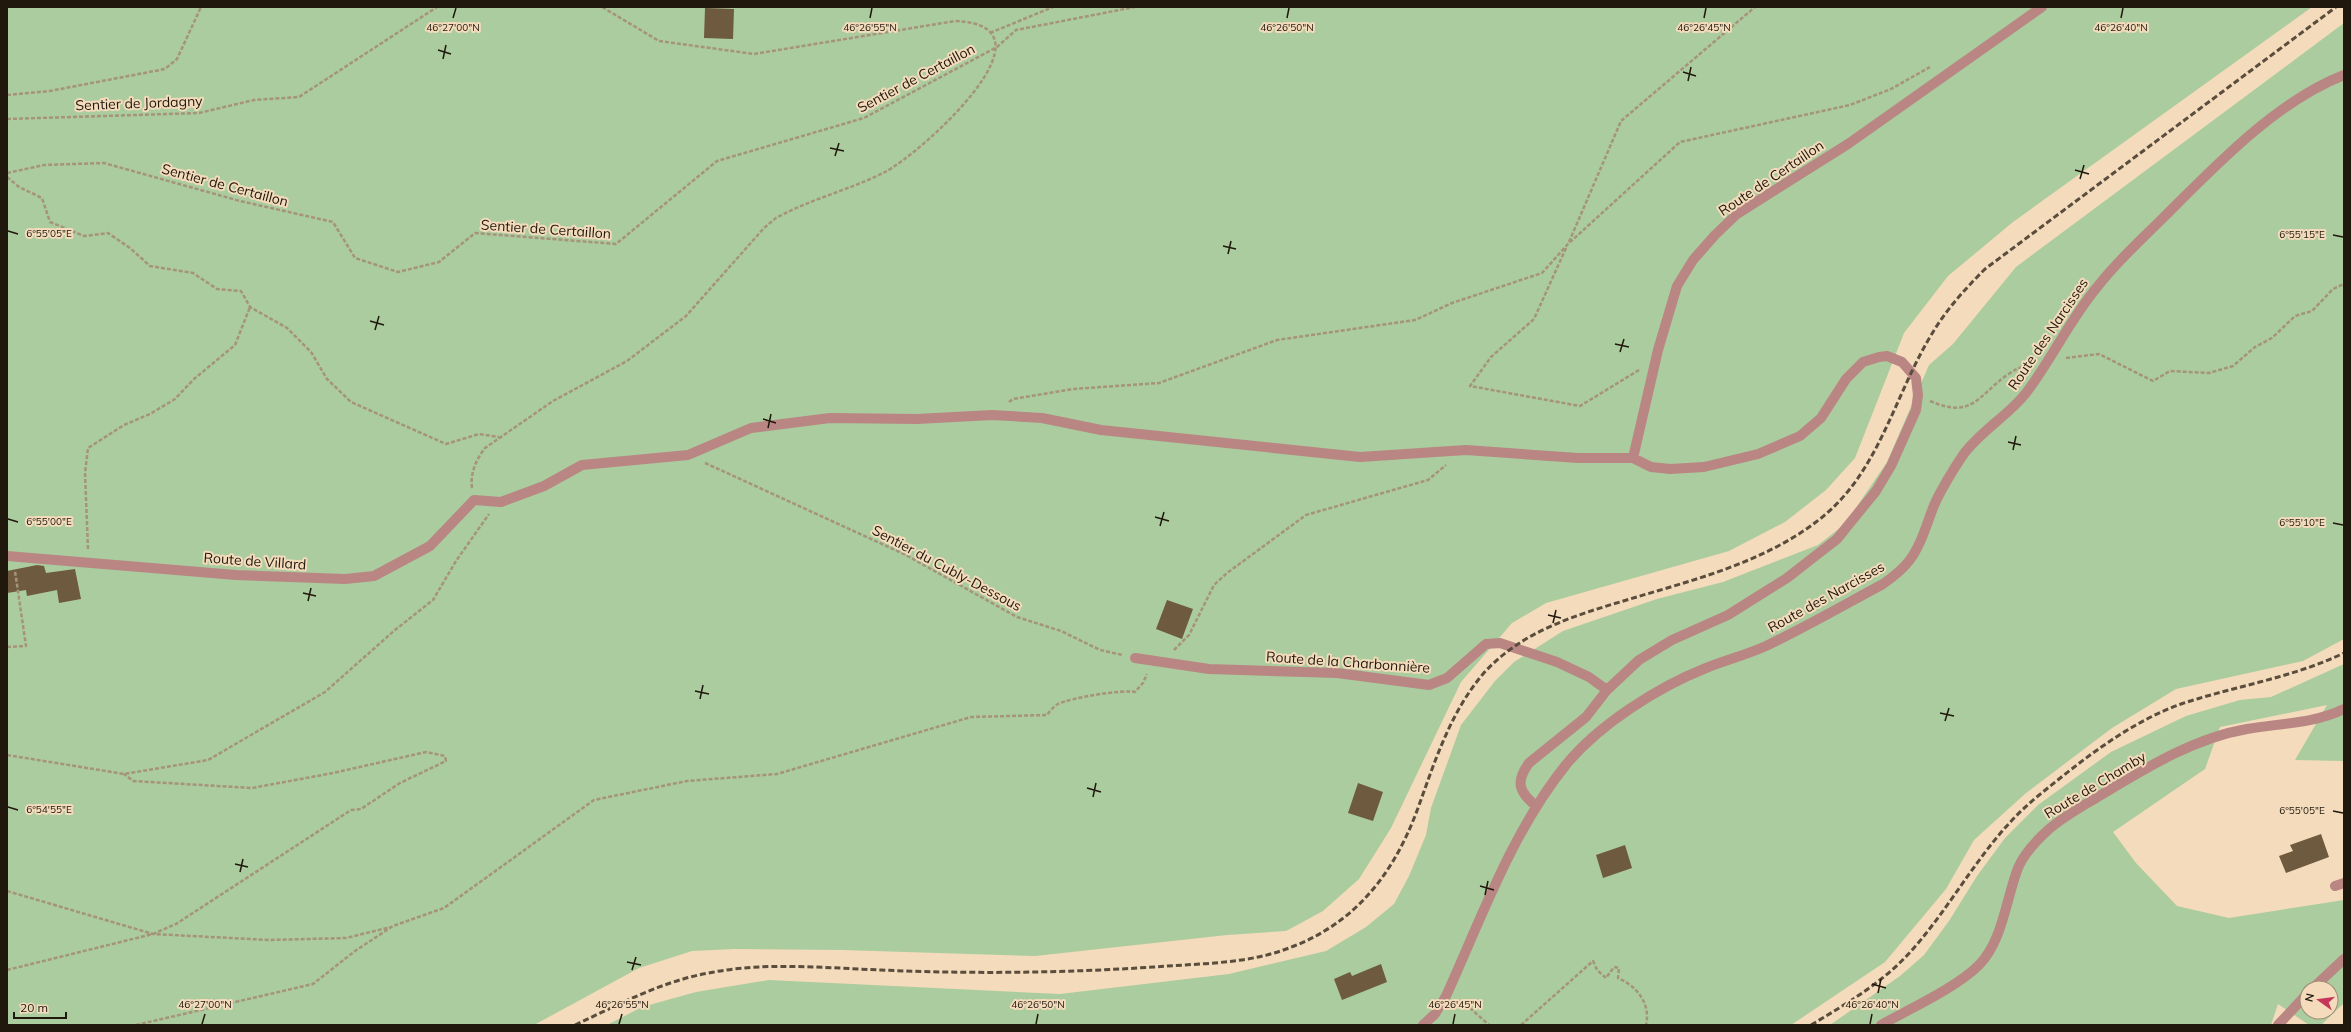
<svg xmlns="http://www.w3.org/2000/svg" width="2351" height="1032" font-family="Mulish,sans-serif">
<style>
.green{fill:#abcc9e;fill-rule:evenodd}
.building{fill:#6e5a3f}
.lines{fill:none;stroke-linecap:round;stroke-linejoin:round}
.path{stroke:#a5937b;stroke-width:2.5;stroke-dasharray:4 2;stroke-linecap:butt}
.minor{stroke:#b98683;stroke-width:10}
.rail{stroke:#5a4d3d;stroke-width:3;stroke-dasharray:6 3;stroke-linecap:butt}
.ticks{fill:none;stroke:#20180d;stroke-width:1.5}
.labels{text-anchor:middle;stroke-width:4;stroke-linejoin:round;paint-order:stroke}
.street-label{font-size:14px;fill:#20180d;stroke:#f3dbbc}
.ticks-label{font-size:10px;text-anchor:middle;fill:#20180d;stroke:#f3dbbc;stroke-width:4;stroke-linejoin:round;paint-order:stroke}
</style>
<rect width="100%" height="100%" fill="#f3dbbc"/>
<path class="green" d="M7 7H2312L2013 222 1948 276 1904 333 1855 458 1826 490 1785 522 1729 551 1546 603 1512 623 1461 682 1391 828 1359 879 1323 911 1286 931 1227 935 1035 956 842 950 734 949 692 951 639 968 534 1025H7Z
M2344 23V639L2303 661 2176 689 2112 728 2026 793 1974 840 1946 889 1885 962 1791 1025H607L642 1007 696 992 769 980 1060 994 1229 974 1326 951 1366 927 1394 904 1409 876 1426 835 1431 808 1461 725 1495 681 1514 662 1563 631 1657 599 1723 582 1818 545 1845 524 1887 462 1929 365 1953 344 2016 267Z
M2344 664V761L2295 760 2327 705 2220 727 2205 769 2113 832 2136 863 2177 906 2229 918 2344 900V1003L2321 1025H2309L2278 1004 2271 1025H1830L1900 976 1924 955 1949 921 1977 876 2005 838 2038 805 2111 752 2186 716 2240 700 2271 697ZM2307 988H2331V1012H2307Z"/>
<path class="building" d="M705 8 734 9 733 39 704 38Z
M37 565 44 566 46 573 75 569 81 599 59 603 57 590 27 596 26 590 7 593V571Z
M1167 600 1193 609 1182 639 1156 629Z
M1358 783 1383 792 1373 821 1348 813Z
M2321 834 2329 857 2286 873 2279 856 2293 851 2290 845Z
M1625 845 1632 868 1603 878 1596 855Z
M1381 964 1387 982 1342 1000 1334 979 1350 972 1352 976Z"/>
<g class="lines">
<path class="path" d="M990 33 1053 7
M7 95 50 91 165 69 177 59 201 7
M7 119 199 113 254 100 299 97 437 7
M7 173 44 165 104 163 240 201 333 222 355 258 398 272 439 262 475 233 616 244 717 161 864 118 997 47 1016 30 1135 7
M7 177 19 187 42 198 50 222 84 236 108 233 130 248 150 266 193 273 217 289 241 291 250 307 287 328 311 352 327 379 351 402 446 444 479 434 499 437
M1569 242 1621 121 1755 7
M1566 248 1534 319 1491 357 1470 386 1580 406 1639 370
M2066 358 2099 354 2153 381 2170 371 2209 373 2233 366 2255 347 2272 338 2295 316 2312 311 2333 289 2344 284
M1930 401C1972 419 1977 397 2007 375 2015 370 2020 366 2029 366
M1009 402 1013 399 1073 389 1159 383 1277 340 1415 320 1452 303 1542 273 1568 244 1680 142 1850 105 1891 89 1930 67
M705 463 904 554 1017 617 1061 631 1100 650 1123 655
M472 488C470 473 476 460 485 448L553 401 627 361 686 316 764 228 776 218C810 199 850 190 885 172 920 154 1065 25 955 21L754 54 659 41 602 7
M88 549 85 473 88 448 124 425 150 414 175 399 194 379 235 345 250 307
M7 647 26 646 15 571
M1174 650 1189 635 1214 585 1227 573 1306 515 1428 480 1446 465
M7 755 124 774 208 760 325 692 395 630 433 600 456 561 489 514
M7 891 153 934 269 940 346 938 391 927
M7 970 153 934 176 924 351 810 361 809 400 783 446 761 445 756 426 752 333 773 252 788 133 781 124 774
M1461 1000 1489 1025
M136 1025 313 984 355 951 393 926 444 908 594 800 687 781 777 774 971 717 1047 715C1050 711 1054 706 1058 704 1070 698 1123 689 1135 692L1143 683 1147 674
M1521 1025 1593 961 1597 970 1606 978 1614 967 1619 968 1618 978C1637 986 1651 1004 1646 1025"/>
<path class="minor" d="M1633 458 1658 350 1677 286 1693 260 1715 235 1737 214 1848 144 2042 7
M7 556 236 575 345 579 374 576 430 546 474 500 501 502 544 486 582 465 688 455 751 428 830 418 917 419 992 415 1042 418 1101 430 1360 457 1466 450 1578 458H1633L1651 467 1670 469 1704 467 1758 454 1800 436 1821 418 1846 379 1863 362 1879 357 1887 356 1902 362 1916 378 1918 395 1916 410 1891 466 1876 491 1837 539 1787 578 1728 615 1672 640 1639 660 1607 690 1586 717 1529 763C1515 782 1519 792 1536 806
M1135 658 1209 669 1337 673 1429 685 1447 678 1486 644 1500 643 1557 662 1589 677 1607 690
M2335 886 2344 883
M2313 988 2344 959
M1423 1025 1435 1014 1446 996C1481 919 1512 832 1565 766 1598 725 1658 687 1706 668 1726 660 1746 655 1766 646 1806 627 1844 605 1883 584 1893 577 1902 570 1909 561 1922 544 1927 522 1935 503 1943 486 1953 470 1963 455 1980 431 2008 416 2026 393 2052 359 2070 319 2098 286 2118 260 2143 238 2166 215 2216 165 2277 101 2344 75
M1881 1025C1909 1009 1956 988 1979 965 2003 940 2006 899 2018 868 2024 853 2037 840 2048 830 2064 816 2083 806 2101 795 2146 768 2194 738 2247 729 2280 723 2313 724 2344 709
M2278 1025 2307 994"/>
<path class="rail" d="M575 1025C620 1004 664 980 714 972 768 962 826 968 881 970 972 974 1062 973 1154 967 1191 964 1231 964 1267 955 1346 934 1391 882 1418 808 1435 761 1450 713 1483 674 1521 631 1576 615 1630 599 1693 580 1762 563 1816 522 1878 476 1892 401 1930 337 1945 311 1964 290 1985 269L2336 7
M1811 1025C1848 1003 1885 981 1913 949 1957 899 1985 839 2038 796 2081 761 2128 723 2181 704 2235 686 2292 678 2344 653"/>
</g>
<path class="ticks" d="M453 18 456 8M870 18 872 8M1287 18 1289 8M1704 18 1706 8M2121 18 2123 8M438 50 451 54M443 59 446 45M1683 72 1696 76M1688 81 1691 67M830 148 844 151M835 156 839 143M2075 170 2089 174M2080 179 2084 165M8 231 18 234M2333 235 2343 237M1223 246 1236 249M1228 254 1231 241M370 321 384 325M375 330 379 316M1615 344 1629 347M1620 352 1624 339M763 419 776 423M768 428 771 414M2008 442 2021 445M2013 450 2016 436M1155 517 1169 521M8 519 18 522M2333 523 2343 525M1160 526 1164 512M303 593 316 596M308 601 311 588M1548 615 1561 618M1553 623 1556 610M695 691 709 694M700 699 703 685M1940 713 1954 716M1945 721 1949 708M1087 788 1101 792M1093 797 1096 783M8 807 18 810M2333 811 2343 813M235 864 248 867M240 872 243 859M1480 886 1494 890M1485 895 1488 881M627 962 641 965M632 970 636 957M1872 984 1886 988M1878 993 1881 979M202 1024 205 1014M619 1024 622 1014M1036 1024 1038 1014M1453 1024 1455 1014M1870 1024 1872 1014"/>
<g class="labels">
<g class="street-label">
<text transform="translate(916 78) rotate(-28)" y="5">Sentier de Certaillon</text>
<text transform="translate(139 103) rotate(-2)" y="5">Sentier de Jordagny</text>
<text transform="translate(1771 178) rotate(-34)" y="5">Route de Certaillon</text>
<text transform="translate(225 185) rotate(15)" y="5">Sentier de Certaillon</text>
<text transform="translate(546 229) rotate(4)" y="5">Sentier de Certaillon</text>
<text transform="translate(2048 334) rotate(-56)" y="5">Route des Narcisses</text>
<text transform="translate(255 561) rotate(4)" y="5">Route de Villard</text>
<text transform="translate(947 568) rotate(28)" y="5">Sentier du Cubly-Dessous</text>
<text transform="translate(1826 597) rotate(-29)" y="5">Route des Narcisses</text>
<text transform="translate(1348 662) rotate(4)" y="5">Route de la Charbonnière</text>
<text transform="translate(2095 785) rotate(-31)" y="5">Route de Chamby</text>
</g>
</g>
<g class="ticks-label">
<text x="453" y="31">46°27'00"N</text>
<text x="870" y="31">46°26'55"N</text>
<text x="1287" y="31">46°26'50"N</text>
<text x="1704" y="31">46°26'45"N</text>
<text x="2121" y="31">46°26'40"N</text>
<text x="49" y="237">6°55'05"E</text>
<text x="2302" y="238">6°55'15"E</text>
<text x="49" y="525">6°55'00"E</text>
<text x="2302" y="526">6°55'10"E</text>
<text x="49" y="813">6°54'55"E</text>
<text x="2302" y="814">6°55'05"E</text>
<text x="205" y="1008">46°27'00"N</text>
<text x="622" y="1008">46°26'55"N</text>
<text x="1038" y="1008">46°26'50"N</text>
<text x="1455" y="1008">46°26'45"N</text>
<text x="1872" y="1008">46°26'40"N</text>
</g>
<rect width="2351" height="1032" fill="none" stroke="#20180d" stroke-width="16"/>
<g transform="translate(2319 1000) rotate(284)"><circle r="19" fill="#f3dbbc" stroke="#9f8d76"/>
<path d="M0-3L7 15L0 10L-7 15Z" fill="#c63658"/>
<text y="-6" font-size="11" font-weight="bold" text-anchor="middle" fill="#20180d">N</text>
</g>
<path d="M14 1012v6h52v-6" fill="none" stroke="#20180d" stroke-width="2"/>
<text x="20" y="1012" font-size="12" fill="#20180d" stroke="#f3dbbc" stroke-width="3" paint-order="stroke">20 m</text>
</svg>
